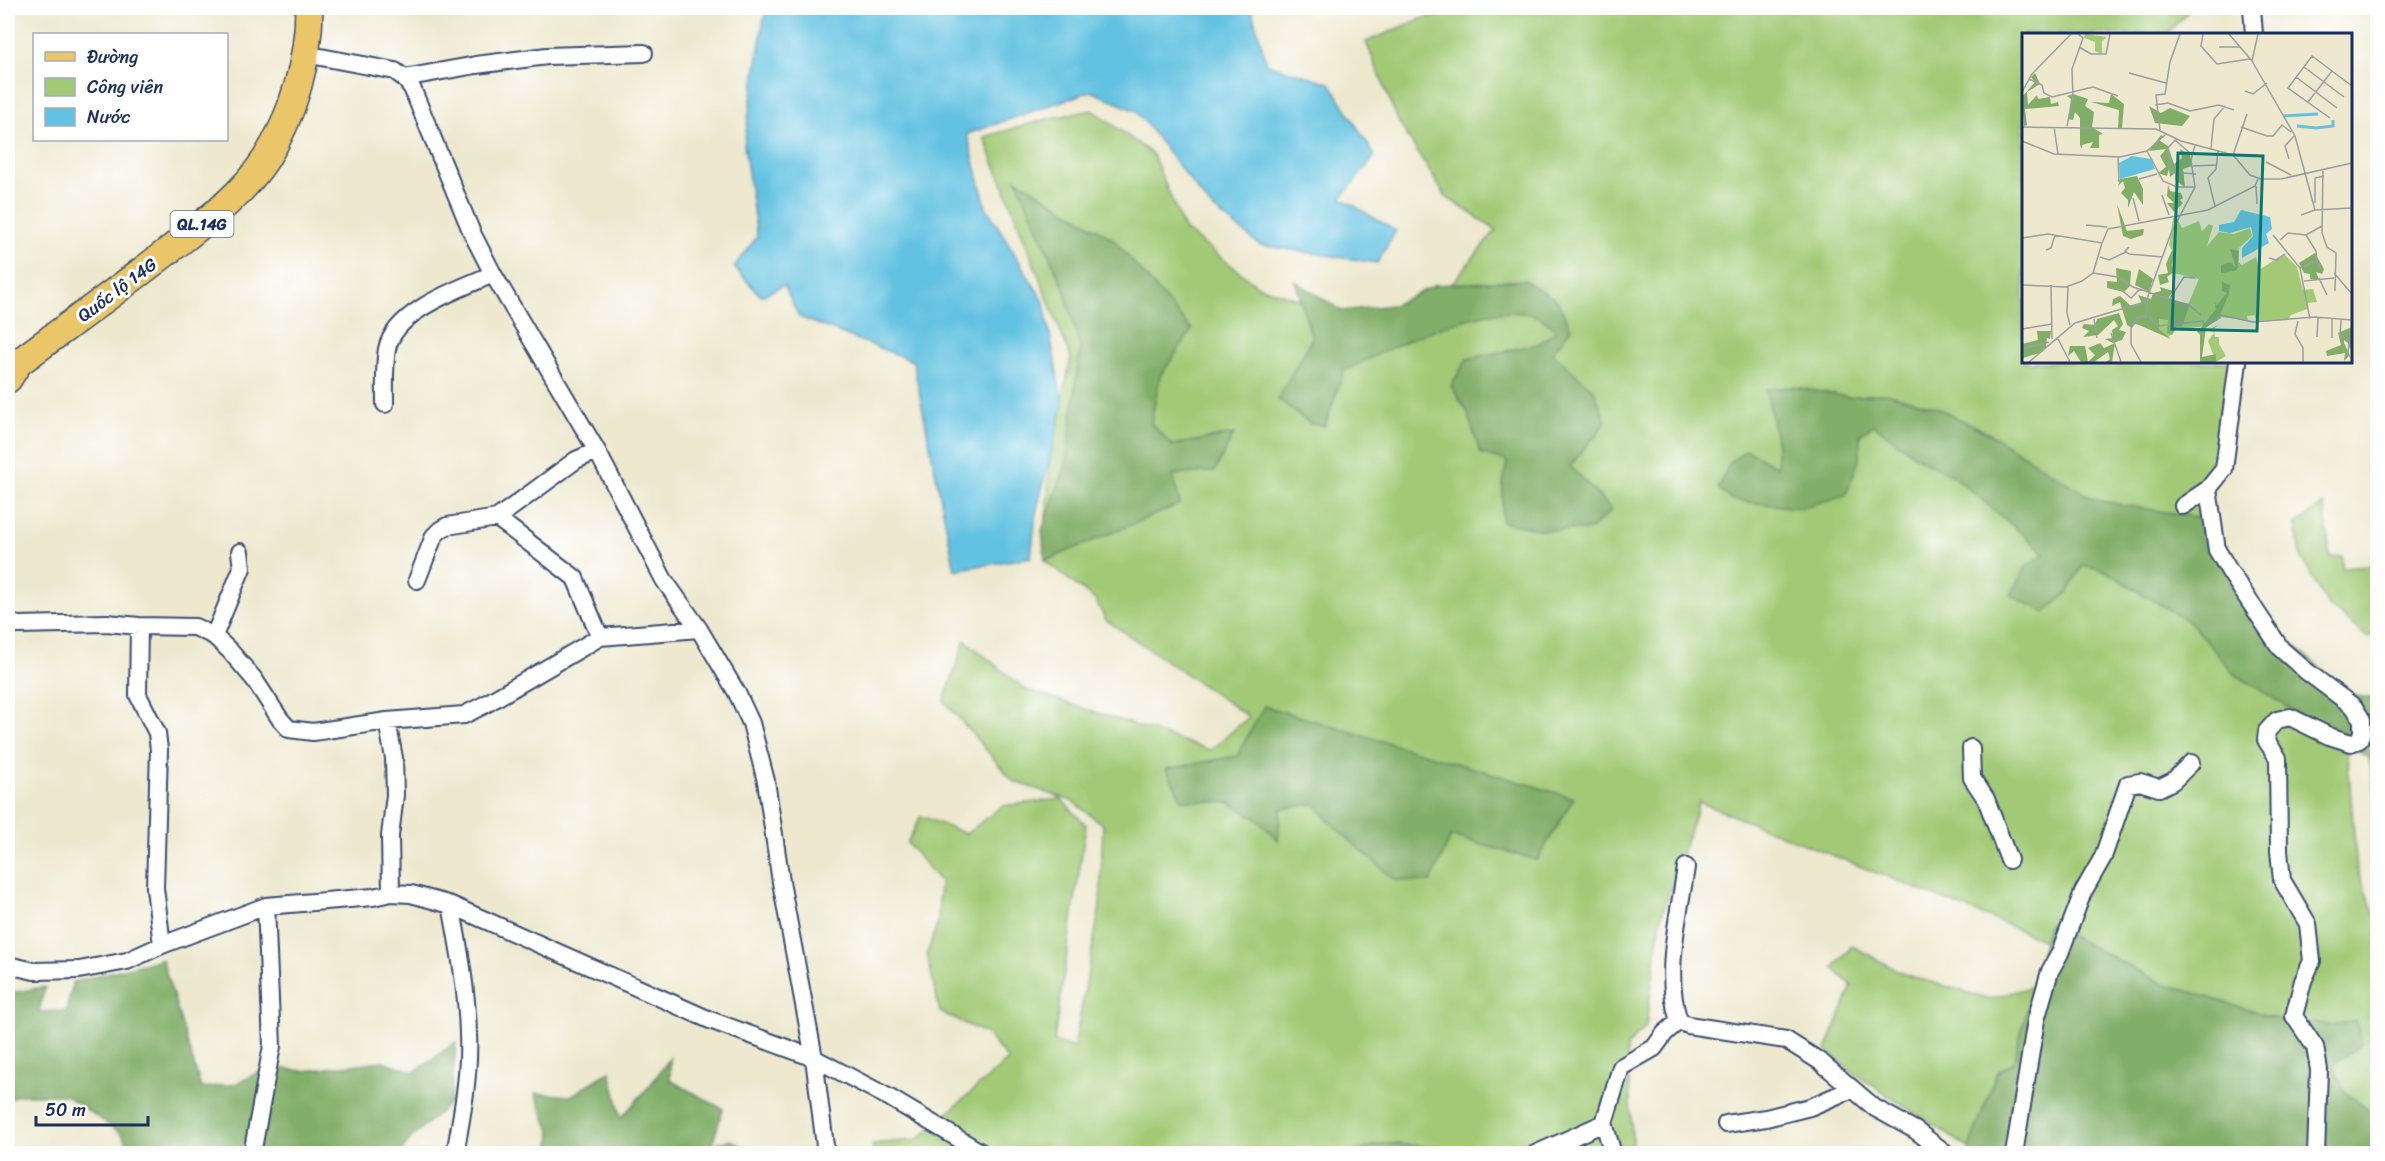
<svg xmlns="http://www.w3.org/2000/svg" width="2385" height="1161" font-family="Sriracha,sans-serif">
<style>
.green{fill:#a2ca76;stroke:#5e7c6a;stroke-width:1.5}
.forest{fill:#81ae67;stroke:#4e6e62;stroke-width:1.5}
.water{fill:#63c2e1;stroke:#3f78a0;stroke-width:1.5}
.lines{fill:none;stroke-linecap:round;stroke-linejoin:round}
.minor-casing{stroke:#3a4b6f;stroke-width:20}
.primary-casing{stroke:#3a4b6f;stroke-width:30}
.minor{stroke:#fff;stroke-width:16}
.primary{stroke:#ebc669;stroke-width:27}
.labels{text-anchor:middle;stroke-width:6;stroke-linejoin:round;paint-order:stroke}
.shield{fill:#fff;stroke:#5f6d8e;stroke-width:1.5}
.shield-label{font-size:16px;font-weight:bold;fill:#1b2f5e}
.street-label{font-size:18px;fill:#1b2f5e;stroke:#fff}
.inset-river{fill:none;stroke:#63c2e1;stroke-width:3}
.inset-road{fill:none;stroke:#999ea1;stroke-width:1.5}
.view{fill:#0f766e;fill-opacity:0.15;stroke:#0f766e;stroke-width:3}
.inset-edge{fill:none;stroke:#1b2f5e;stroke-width:3}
</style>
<rect width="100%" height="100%" fill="#fff"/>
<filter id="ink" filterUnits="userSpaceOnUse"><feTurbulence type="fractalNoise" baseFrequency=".0167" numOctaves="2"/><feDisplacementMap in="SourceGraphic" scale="12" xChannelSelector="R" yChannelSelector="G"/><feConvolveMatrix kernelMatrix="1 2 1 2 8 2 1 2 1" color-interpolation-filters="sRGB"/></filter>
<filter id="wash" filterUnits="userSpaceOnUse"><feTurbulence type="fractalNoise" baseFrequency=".008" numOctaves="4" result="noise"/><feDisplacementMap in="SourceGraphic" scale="24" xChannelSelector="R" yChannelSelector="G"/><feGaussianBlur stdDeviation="1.35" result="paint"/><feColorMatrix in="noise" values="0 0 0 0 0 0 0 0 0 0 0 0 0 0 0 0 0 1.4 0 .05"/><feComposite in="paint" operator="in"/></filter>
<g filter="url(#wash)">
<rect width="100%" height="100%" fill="#ede8ce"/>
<path class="green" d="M1490 8H2191L2167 34H2024V362H2230L2216 461 2200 506 2202 541 2339 708 2348 763 2357 870 2377 920V1153L2209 1015 2015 928 1699 802 1661 918 1646 1026 1627 1047 1633 1153 874 1154 873 1144 917 1140 1008 1060 987 1034 940 1012 927 954 938 922 940 881 907 843 921 816 966 834 1002 806 1061 799 1086 825 1054 1041 1074 1048 1100 907 1103 825 1072 801 1013 781 944 701 965 640 1025 689 1210 750 1249 717 1106 620 1095 600 1045 561 1066 552 1046 518 1050 456 1071 358 984 137 1047 119 1093 110 1153 155 1184 229 1258 286 1352 317 1431 309 1496 230 1446 197 1399 123 1366 42 1423 18Z
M2324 504 2330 557 2342 556V568L2372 566V584L2377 585V631L2367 637 2327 604 2300 554 2296 524Z
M1852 946 1906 975 1990 999 2033 986 2014 1062 1997 1072 1969 1148 1861 1078 1826 1050 1852 986 1833 968Z"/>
<path class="forest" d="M1016 179 1113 239 1192 330 1160 376 1151 423 1172 445 1234 434 1215 471 1173 475 1180 504 1045 561 1042 530 1066 465 1080 348 1065 291Z
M1524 280 1557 300 1571 329 1552 353 1594 390 1606 422 1570 466 1612 510 1590 530H1543L1502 522 1503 483 1507 461 1480 453 1468 413 1451 386 1467 359 1538 344 1557 330C1551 325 1541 317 1533 315 1482 300 1390 348 1344 371L1325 426 1311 424 1278 399 1312 338 1295 281 1342 311 1393 305 1436 285Z
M1794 387 1849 397 1886 393 1936 407 1988 433 2095 500 2200 518 2276 629 2350 695 2377 699V804L2369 758 2233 673 2191 623 2104 570 2083 565 2067 593 2045 612 2010 595 2026 567 2045 553 1956 478 1917 457 1874 425 1860 435 1859 460 1846 495 1800 508 1732 500 1718 488 1730 462 1747 450 1777 467V445L1766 389Z
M1264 706 1574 798 1537 860 1451 836 1431 882 1395 880 1337 829 1314 804 1281 809 1278 840 1258 820 1230 803 1182 800 1166 769 1237 756Z
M2048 924 2162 983 2281 1020 2330 1025 2356 1021 2362 1044 2333 1064 2344 1091 2377 1117V1153L1971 1154 1969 1148 1997 1072 2014 1062Z
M162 959 201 1088 236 1084 269 1067 304 1071 383 1061 414 1072 456 1042 451 1102 413 1136 399 1153H131L122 1134 65 1095H17L8 1101V1002L11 993 45 987 39 1012 66 1011 73 982Z
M670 1058V1080L723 1109 712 1144 731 1140 754 1153H549L551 1133 535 1093 571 1096 610 1071 621 1118 651 1084Z
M1385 1143 1443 1148 1447 1153H1349Z"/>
<path class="water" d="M770 8H1251L1267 64 1330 83 1375 156 1341 198 1396 231 1377 263 1260 245 1210 206 1136 111 1091 91 967 134 986 207 1044 302 1063 405 1036 513 1031 557 955 570 913 361 799 317 784 285 761 296 734 267 757 237 744 145 764 17Z"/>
</g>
<g filter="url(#ink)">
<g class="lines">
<defs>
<path id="minor" d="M2252 8 2254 34
M305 54 395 71 404 78 412 88 472 233 493 274 597 451 664 580 699 629 737 693 751 723 766 781 781 882 814 1058 826 1154
M404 78 476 65 547 56 644 53
M385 404C385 386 384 367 387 349 395 310 460 289 493 274
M2208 489 2217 550 2230 572 2281 649 2306 671 2354 707 2362 720V732L2359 740 2351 743 2329 736 2290 717 2277 720 2267 731 2266 740 2278 758 2279 851 2282 880 2308 924 2312 961 2303 981 2294 1016 2315 1047 2319 1070 2316 1154
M2183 506 2208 489 2224 469 2238 362
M497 518 575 578 600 637
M417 580 434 536 440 530 447 526 497 518 576 460 597 451
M8 622 18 625 107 623 139 626 195 627 214 636 230 651 254 679 280 719 289 729 313 732 387 721 464 715 484 705 600 637 699 629
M139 626 138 695 157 733 159 750 155 888 162 945
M214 636 242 568 240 552
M387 721 394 758 395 795 390 836 391 893
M1971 748 1972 778 1986 799 2009 860
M1686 867C1679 917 1663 972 1679 1021L1688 1025 1786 1040 1821 1062 1875 1108 1915 1130 1947 1154
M451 905C459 947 467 991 468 1034 470 1073 462 1115 455 1154
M8 965 34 971 79 970 127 961 162 945 266 906 373 897 391 893 411 894 451 905 710 1020 814 1058 890 1098 984 1154
M1604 1123 1613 1154
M1726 1124 1766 1118 1810 1107 1852 1089
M252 1154 272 1046 266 906
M1535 1154 1604 1123 1621 1067 1654 1048 1665 1033 1679 1021
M2014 1154 2036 1020 2050 971 2060 953 2083 892 2103 857 2128 784 2140 782 2159 788 2173 781 2191 763"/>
<path id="primary" d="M8 379 18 363C69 325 122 287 172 248 206 221 241 196 265 160 293 117 309 59 309 8"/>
</defs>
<use href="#minor" class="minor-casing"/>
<use href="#primary" class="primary-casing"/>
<use href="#minor" class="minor"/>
<use href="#primary" class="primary"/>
</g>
</g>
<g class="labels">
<rect class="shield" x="170.5" y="211" width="63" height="26" rx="4.5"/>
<g class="shield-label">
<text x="202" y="230">QL.14G</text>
</g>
<g class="street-label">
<text transform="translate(117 290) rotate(-37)" y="6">Quốc lộ 14G</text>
</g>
</g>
<g transform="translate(2022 33)">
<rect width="330" height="330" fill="#ede8ce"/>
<path d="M63 1 85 4 80 8V21L73 18V9L62 5ZM151 185H155L160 195 177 188 180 198 187 191 191 193 185 213 197 199 212 201 228 195 230 203 217 215 215 228 220 232 234 224 237 237 262 221 275 234 281 257 291 256 295 269 285 270V276L269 282 266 287 235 288 232 282 225 283 226 287 198 284 183 293 154 297 145 305 124 283H161L177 246 151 240 147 233 152 221 147 212ZM197 291 192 296 193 304H197V311L204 323 194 329 186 308 192 300 188 296Z" fill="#a2ca76"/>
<path d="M13 40 18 51 5 59 6 72 15 62 16 66 28 64 29 71 36 69 37 73 3 76 5 92 2 93 0 64 13 49 9 44ZM51 61 66 66 63 73 72 79 70 94 81 101 77 102V115H68L71 109 60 112V116L58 112V85L53 79 51 87 46 86 49 66 45 63ZM89 61 102 71 100 95H96L97 77 69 69 87 70ZM127 73 139 80 148 75 168 83 160 93 133 90ZM139 102 142 104 137 107 146 113 152 131 160 125 158 116 168 122 170 133 161 136 163 154 153 147V140L148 144 147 136 145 143 136 140 144 134 138 123 144 116 127 118ZM115 143 121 156V172L112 159 106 175V167L99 160 103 155 101 148 96 153 98 146ZM146 152 148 158 159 160 161 165 158 167 161 170 152 179 145 170H152L145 163ZM95 171 105 198 122 196 121 202 109 206 101 203ZM208 216 217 218 216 235 213 238 199 240V232L209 229 214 235ZM150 217 153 222 149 232 153 238 145 244 147 249 138 252 136 242 146 240 144 231ZM293 220 302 236 300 241 294 239 297 246H288V241L282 240 277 230ZM94 235 109 238 108 253 102 259 85 255V248L95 249ZM117 236 131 246 127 259 113 252ZM200 249 208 252 207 261 197 284 184 294 180 324 199 320 194 321V329H178V302L173 296 179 295 194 276 192 269 195 272 205 260 200 258ZM138 254 151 258 146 266 168 271 160 294 155 293 150 302 145 300 146 287 137 286V296L149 306 117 292 113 291 110 295 105 292 98 269 90 273 91 266 98 263 109 273 120 270 116 262 129 266 131 260 139 258ZM97 280 101 291 97 297 104 299 100 307 91 310 83 306 91 305 90 297 96 293 92 287 76 302 61 304 67 298 60 295 62 291 73 292 75 286ZM330 294V313L328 316 326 310 322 307V310L330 327 327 323 322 328 323 320 305 323 304 318 319 312 316 300ZM15 298H29L28 306 25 305 24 314 17 320 1 325 0 311 16 307ZM78 310 82 315 93 310 90 329H84L88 326 86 319 72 329H59L52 318 46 323 48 313H63L66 329 73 322 66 315Z" fill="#81ae67"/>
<path d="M110 123 129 126 133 136 98 146 97 130ZM219 177 248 184 250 196 244 201 247 210 220 225V215L231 203 229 194 208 200 197 198V192L212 189Z" fill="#63c2e1"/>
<path class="inset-river" d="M261 83 296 81M275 93 294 95M294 95 311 93V87"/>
<path class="inset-road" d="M181 1 179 13 195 31 228 26M207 1 230 28M236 1 230 28 273 103 293 177M57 14 69 21H84L88 1M197 14H218M282 34 322 64M107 40 144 50M274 44 315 75M7 46 20 52 22 60 30 64 71 54 96 63M223 58 231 61 245 50M0 59 10 41 49 1M286 69 310 38M133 72 146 70 168 78 197 72 212 77M308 85 266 55 290 23 330 53M45 93 51 64 50 36 61 5 56 1M0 94 134 96 159 108 211 122 228 142 239 146H259L330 130M32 94 36 121M219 94 245 103H251L260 92 269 99M138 97 134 62 143 61 148 29 158 1M154 106 146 115 149 139 174 141M153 107 169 121M0 108 32 121 98 124 125 118 144 101M189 115 192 86 203 73M125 118 141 148 155 154H172M211 122 225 81M96 123 97 149M267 126 263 113 273 102M244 129 269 142M171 133 195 132M301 136 300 200 305 214 314 220 313 258M117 146 135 141M234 153 235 171M140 162 147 182M111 165 117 188M293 170V145L302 143M193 173 186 145 194 136 196 118M279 182 293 177 330 175M64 192 85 194M86 196 186 177 233 153 236 146M251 202 278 235 288 286M284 202 294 218 295 228M0 205 26 201 80 210 86 196M258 207 266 200 284 202 300 193M107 214 103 218 107 221 141 224M24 217 29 215 33 202M78 224 87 227 104 219M247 225 254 227 263 221M278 235 295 228 299 236M71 240 96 244 111 254 168 273 179 282M312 240 330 261M297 245 305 262M282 248 312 245M0 252 44 254 60 248 71 240 80 210M29 252 30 306M46 253 45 280 48 292M98 256 109 265 118 256M147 267 162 244 173 245M198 282 231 289 293 284 330 287M127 283 136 293 181 288 183 294M72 286 75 305M310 286V305M319 287 318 302 327 308 326 320M276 288 273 301 281 315V329M183 294 199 284M0 296 30 291M89 300 99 329M35 304 48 329M295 304 296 284M0 316 27 309M7 329 53 290 126 268M119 329 109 311V295L115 285 124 283 126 263 149 200 173 154 169 127 173 112"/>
<path class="view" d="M156 120 241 123 235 298 150 296Z"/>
<rect width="330" height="330" class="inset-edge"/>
</g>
<rect width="2385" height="1161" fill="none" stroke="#fff" stroke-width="30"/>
<rect x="33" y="33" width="195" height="108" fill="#ffffff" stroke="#a4acbf" stroke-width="1.5"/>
<rect x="45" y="52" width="30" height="9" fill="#ebc669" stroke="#a4acbf" stroke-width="1.5"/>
<text x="87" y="63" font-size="18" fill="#1b2f5e">Đường</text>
<rect x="45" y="78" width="30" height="18" fill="#a2ca76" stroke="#a4acbf" stroke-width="1.5"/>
<text x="87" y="93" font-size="18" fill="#1b2f5e">Công viên</text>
<rect x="45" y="108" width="30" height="18" fill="#63c2e1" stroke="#a4acbf" stroke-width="1.5"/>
<text x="87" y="123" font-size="18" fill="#1b2f5e">Nước</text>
<path d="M36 1116v9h112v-9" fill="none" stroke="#1b2f5e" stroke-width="3"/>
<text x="45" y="1116" font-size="18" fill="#1b2f5e" stroke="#ffffff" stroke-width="4.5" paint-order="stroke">50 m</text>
</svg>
